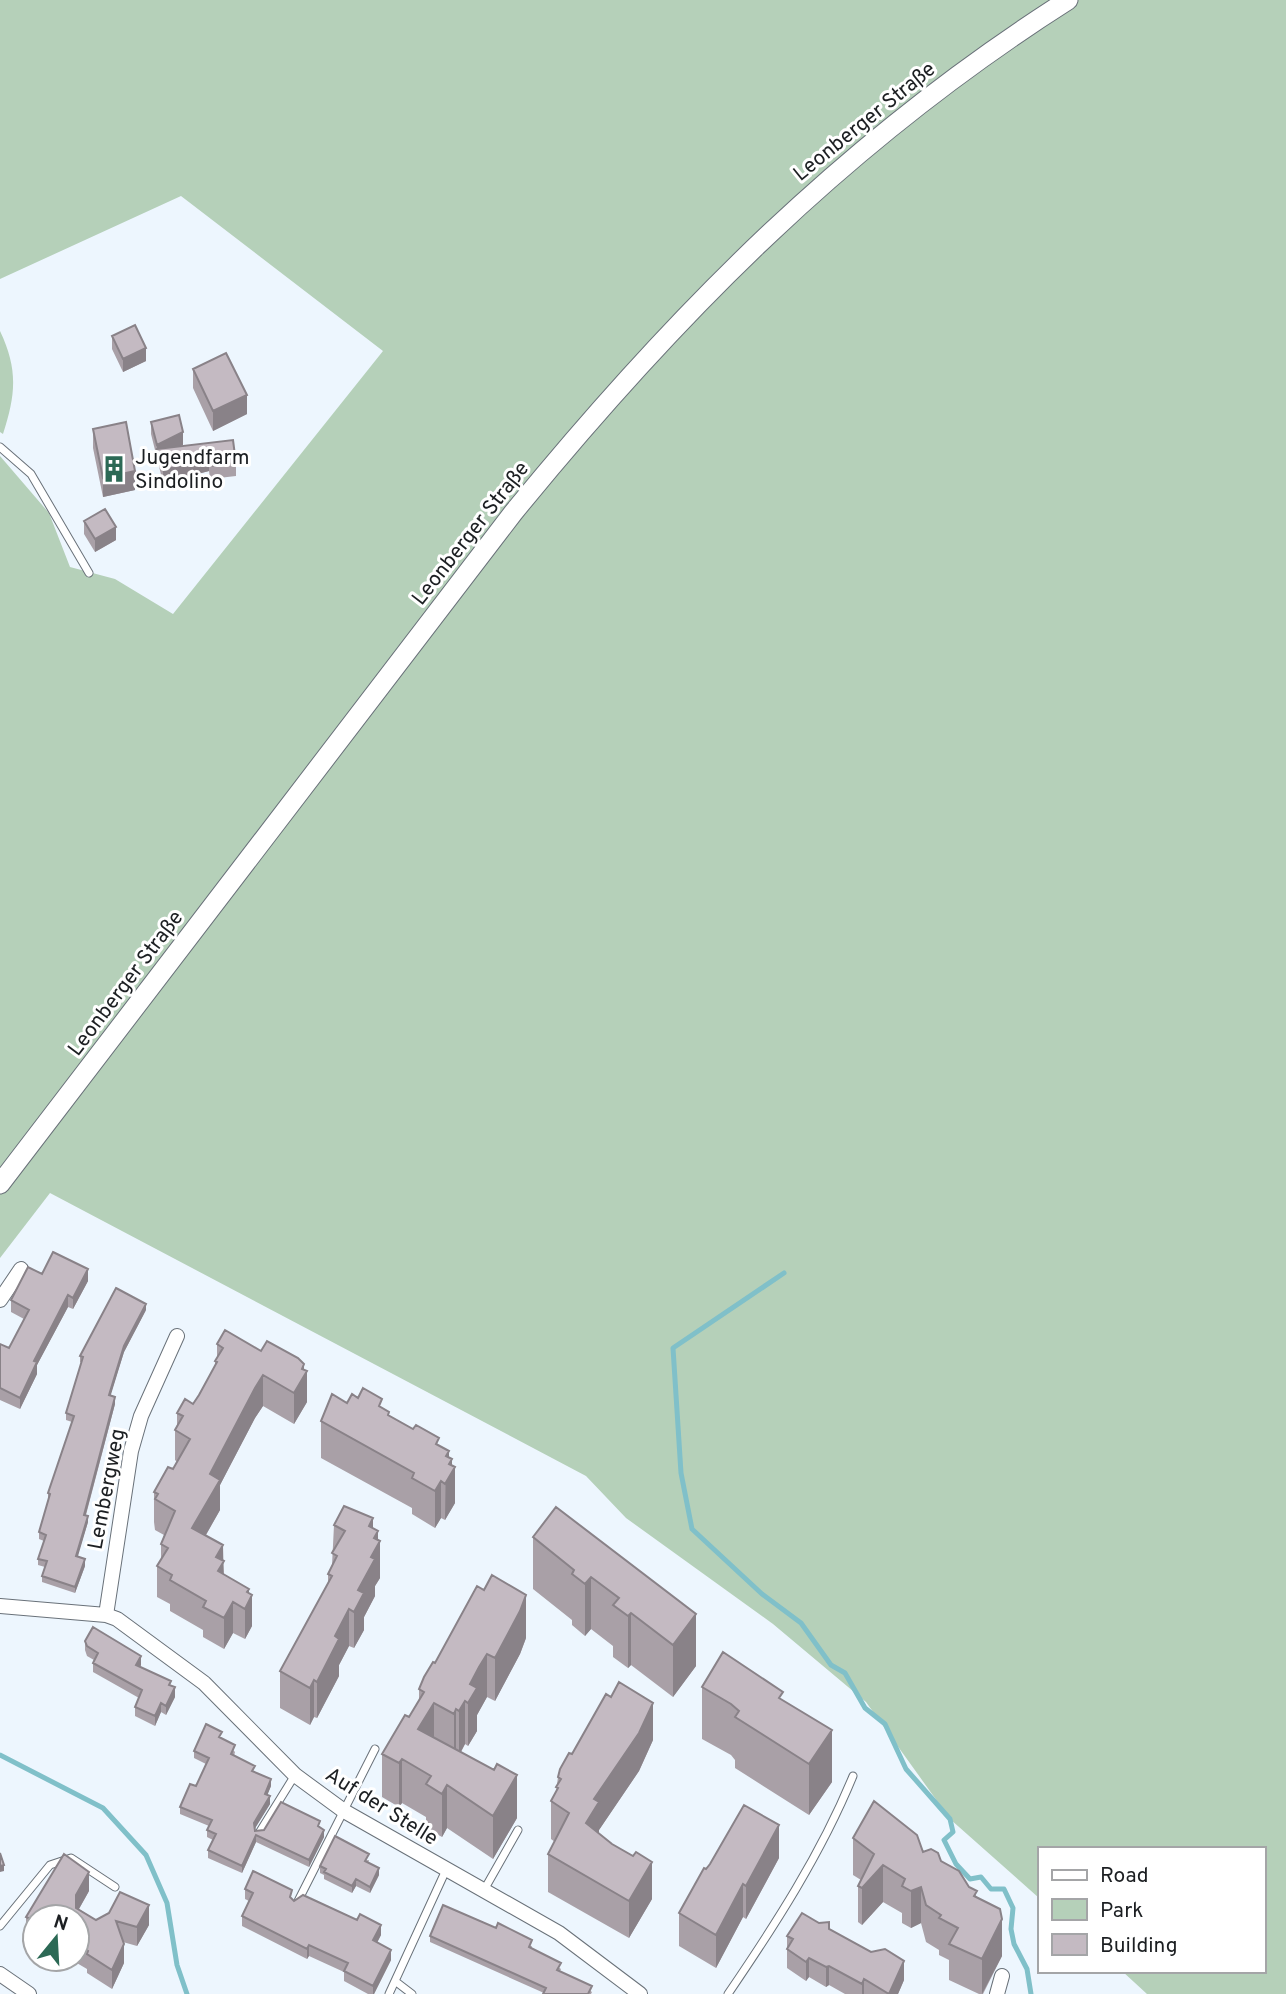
<svg xmlns="http://www.w3.org/2000/svg" width="1286" height="1994" font-family="Overpass,sans-serif">
<style>
.green{fill:#b5d0b9}
.lines{fill:none;stroke-linecap:round;stroke-linejoin:round}
.stream{stroke:#80c0c9;stroke-width:5}
.service-casing{stroke:#697179;stroke-width:9}
.minor-casing{stroke:#697179;stroke-width:16}
.secondary-casing{stroke:#697179;stroke-width:21}
.service{stroke:#fff;stroke-width:7}
.minor{stroke:#fff;stroke-width:14}
.secondary{stroke:#fff;stroke-width:19}
.wall{fill:#a9a0a7}
.shaded-wall{fill:#898288}
.building{fill:#c4bac2;stroke:#898288;stroke-width:2}
.labels{text-anchor:middle;stroke-width:6;stroke-linejoin:round;paint-order:stroke}
.street-label{font-size:21px;fill:#1c1f22;stroke:#fff}
.poi-label{font-size:21px;fill:#1c1f22;stroke:#fff;text-anchor:start}
</style>
<rect width="100%" height="100%" fill="#edf6fe"/>
<path class="green" d="M0 0H1286V1994H1147L1122 1971H1263V1849H1039V1898L950 1819 866 1702 773 1624 626 1518 586 1476 50 1193 0 1258V456L49 513 70 567 115 579 173 614 383 351 181 196 0 279Z
M0 331C18 369 16 394 3 434L0 432Z"/>
<g class="lines">
<path class="stream" d="M784 1273 673 1348 681 1473 692 1529 762 1594 801 1623 831 1665 845 1673 865 1708 885 1724 906 1769 950 1819 953 1832 944 1840 956 1864 970 1879 981 1877 991 1889H1004L1013 1908 1011 1929 1014 1944 1027 1969 1031 1994
M0 1755 103 1808 146 1855 167 1903 177 1965 187 1994"/>
<defs>
<path id="service" d="M0 447 31 474 89 573
M259 1833 295 1775
M484 1890 518 1830
M296 1905 375 1749
M0 1926 50 1865 71 1858 115 1887
M395 1981 412 1994
M389 1994 446 1870
M728 1994C775 1925 821 1854 853 1776"/>
<path id="minor" d="M0 1300 21 1269
M0 1606 106 1615 117 1619 204 1683 295 1775 344 1811 559 1933 640 1994
M106 1615 131 1451 141 1416 177 1336
M0 1974 29 1994
M997 1994 1002 1976"/>
<path id="secondary" d="M0 1184 513 513C677 312 849 139 1068 0"/>
</defs>
<use href="#service" class="service-casing"/>
<use href="#minor" class="minor-casing"/>
<use href="#secondary" class="secondary-casing"/>
<use href="#service" class="service"/>
<use href="#minor" class="minor"/>
<use href="#secondary" class="secondary"/>
</g>
<path class="wall" d="M112 336 146 361 123 372 112 349Z
M193 369 247 414 213 431 193 388Z
M151 422 183 445 181 446 236 463V476L210 479 209 471 163 483 157 458 151 434Z
M93 429 135 490 103 497 93 448Z
M84 521 116 540 95 552 84 534Z
M42 1274 88 1281 73 1309 68 1307 37 1365V1374L20 1409 0 1400V1344L9 1348 24 1319 11 1312V1300Z
M146 1310 124 1352 110 1396 115 1404 86 1515 88 1522 77 1557 85 1566 75 1593 42 1582V1576L45 1567 38 1565V1559L44 1541 39 1539V1532L49 1500 48 1499V1493L72 1422 66 1420V1413L82 1363 80 1362V1356Z
M217 1344 261 1351 304 1370 307 1402 294 1424 263 1406 255 1418 220 1485V1510L206 1535 223 1560 224 1575 249 1593 252 1626 245 1639 233 1633 224 1649 203 1637V1630L170 1611V1604L157 1597V1566L161 1561V1544L164 1535 155 1530 154 1522V1492L173 1469 177 1462 175 1460V1430L177 1425V1413L193 1404 215 1367V1361L217 1358Z
M358 1398 382 1408 389 1416 439 1446 449 1457 452 1465 455 1503 445 1520 441 1518 435 1528 412 1514V1508L321 1458V1421L347 1403Z
M556 1507 696 1666 673 1697 631 1665 628 1668 613 1657V1646L591 1629 585 1636 572 1625V1620L533 1589V1537Z
M334 1525 373 1528 378 1540 380 1578 375 1586V1596L364 1617V1630L354 1648 349 1646 339 1665V1676L317 1718 314 1717 310 1725 280 1708V1671L328 1583V1574L332 1565Z
M526 1638 520 1654 495 1701 487 1697 477 1715V1731L468 1746 465 1744 461 1752 517 1818 493 1859 447 1828 442 1837 426 1828V1817L402 1803 399 1807 382 1797V1754L409 1717 419 1701V1689L435 1663Z
M85 1641 141 1665 140 1667 171 1686 175 1697 166 1715 161 1712 155 1726 135 1716V1707L139 1698 93 1672V1663L94 1660 87 1656 85 1650Z
M702 1687 783 1700 832 1782 809 1815 735 1768V1760L731 1755 702 1739Z
M222 1738 235 1752 234 1756 271 1786 267 1795 270 1804 255 1828V1831L320 1828 324 1837 309 1867 256 1842 242 1873 208 1858V1850L213 1840 207 1837V1830L209 1826 180 1814V1807L196 1786 206 1764 194 1758V1751Z
M653 1740 639 1771 599 1830V1833L652 1899 629 1938 548 1892V1854L555 1842 551 1839V1801L556 1792 558 1777 572 1754Z
M853 1838 923 1852 941 1861 969 1887 977 1897 1002 1956 983 1994H979L949 1980V1960L939 1955V1950L926 1942 921 1923 911 1928 902 1923V1913L883 1902 862 1925 858 1922V1886L861 1880 853 1875Z
M779 1858 746 1919 743 1917 716 1968 679 1946V1913L706 1869Z
M369 1860 368 1863 379 1875 370 1893 356 1886 352 1893 324 1879V1875L320 1873V1866Z
M245 1889 292 1899 294 1901 381 1935 377 1942 391 1960 374 1994H368L344 1981V1972L309 1956 307 1959 242 1926V1916L249 1901 245 1899Z
M89 1891 79 1909 96 1920 109 1913 149 1925 137 1946 123 1942 124 1963 112 1989 87 1973V1969L70 1959H77V1917H35V1941L26 1936V1917Z
M829 1929 904 1980 898 1994H845L829 1985 826 1987 809 1977 806 1981 787 1968V1936Z
M430 1936 532 1946 531 1948 561 1969 560 1971 592 1992 591 1994H543L544 1993 430 1942Z"/>
<path class="shaded-wall" d="M146 348V361L123 372V359Z
M247 395V414L213 431V411Z
M183 432V445L159 457 157 449V458V445Z
M209 459V471L163 483V470Z
M135 471V490L103 497V478Z
M116 527V540L95 552V539Z
M88 1269V1281L73 1309V1298Z
M68 1295V1307L37 1365V1374L20 1409V1398L34 1361Z
M146 1304V1310L124 1352 109 1401V1395L124 1346Z
M304 1364V1376L307 1371V1402L294 1424V1393Z
M263 1375V1406L255 1418 220 1485V1510L192 1559V1528L210 1474 255 1388Z
M115 1397V1404L84 1521V1515Z
M449 1451V1478V1464L452 1459V1472L455 1467V1503L445 1520 446 1456Z
M441 1481V1518L435 1528V1491Z
M88 1516V1522L76 1563V1556Z
M373 1518V1553L374 1538 378 1531V1545L380 1541V1578L375 1586V1596L364 1617V1630L354 1648V1612L369 1526Z
M223 1545 224 1592 218 1602 216 1557Z
M85 1559V1566L75 1593V1587Z
M591 1577V1629L585 1636V1584Z
M249 1589V1601L252 1595V1626L245 1639V1609L247 1592Z
M526 1595V1638L520 1654 495 1701V1658Z
M233 1602V1633L224 1649V1618Z
M349 1609V1646L339 1665V1676L317 1718V1682L335 1636Z
M631 1613V1665L628 1668V1616Z
M696 1614V1666L673 1697V1645Z
M487 1654V1697L477 1715V1731L468 1746V1703L470 1684Z
M141 1656V1665L136 1674V1665Z
M314 1680V1717L310 1725V1688Z
M175 1687V1697L166 1715V1706Z
M465 1701V1744L459 1755V1711Z
M161 1703V1712L155 1726V1716Z
M434 1703V1746L418 1729Z
M653 1703V1740L639 1771 599 1830V1839L586 1823 594 1799Z
M456 1709V1752L454 1757V1714Z
M832 1730V1782L809 1815V1764Z
M402 1759V1803L399 1807V1763Z
M517 1775V1818L493 1859V1816Z
M271 1779V1786L265 1801V1794Z
M447 1785V1828L442 1837V1794Z
M270 1796V1804L254 1830V1823Z
M779 1825V1858L746 1919V1886Z
M324 1830V1837L309 1867V1860Z
M256 1835V1842L242 1873V1866Z
M652 1862V1899L629 1938V1901Z
M4 1865V1871L0 1872V1866Z
M883 1865V1902L862 1925V1888Z
M379 1868V1875L370 1893V1887Z
M89 1872V1891L76 1914V1895Z
M356 1879V1886L352 1893V1886Z
M743 1884V1917L716 1968V1935Z
M921 1887V1923L911 1928V1891Z
M149 1905V1925L137 1946V1927Z
M1002 1919V1956L982 1994V1959Z
M381 1925V1935L373 1951V1940Z
M124 1944V1963L112 1989V1970Z
M309 1945V1956L307 1959V1949Z
M391 1950V1960L374 1994H373V1986Z
M809 1958V1977L806 1981V1962Z
M904 1961V1980L898 1994H889Z
M829 1966V1985L826 1987V1967Z
M864 1979V1994H862V1984Z"/>
<path class="building" d="M135 325 146 348 123 359 112 336Z
M226 353 247 395 213 411 193 369Z
M179 415 183 432 157 445 151 422Z
M126 422 135 471 103 478 93 429Z
M233 440 236 463 210 466 209 459 163 470 157 449Z
M105 509 116 527 95 539 84 521Z
M53 1252 88 1269 73 1298 68 1295 34 1361 37 1362 20 1398 0 1388V1344L9 1348 29 1310 11 1300 28 1267 42 1274Z
M116 1288 146 1304 124 1346 109 1395 115 1397 84 1515 88 1516 76 1556 85 1559 75 1587 42 1576 47 1561 38 1559 46 1535 39 1532 50 1494 48 1493 74 1416 66 1413 83 1357 80 1356Z
M225 1330 261 1351 267 1341 298 1358 304 1364 302 1369 307 1371 294 1393 263 1375 255 1388 210 1474 220 1480 192 1528 223 1545 216 1557 224 1561 218 1571 249 1589 247 1592 252 1595 245 1609 233 1602 224 1618 203 1607 206 1601 170 1580 172 1575 157 1566 168 1548 161 1544 175 1511 155 1499 158 1494 154 1492 168 1467 173 1469 190 1439 175 1430 183 1416 177 1413 185 1399 193 1404 199 1395 217 1362 215 1361 223 1348 217 1344Z
M363 1388 382 1399 379 1406 389 1412 388 1415 413 1429 416 1425 439 1438 436 1444 449 1451 446 1456 452 1459 449 1464 455 1467 445 1484 441 1481 435 1491 412 1478 414 1473 321 1421 332 1394 347 1403 352 1394 358 1398Z
M344 1506 373 1518 369 1526 378 1531 374 1538 380 1541 371 1557 375 1559 358 1590 364 1593 354 1612 349 1609 335 1636 339 1639 317 1682 314 1680 310 1688 280 1671 332 1576 328 1574 337 1556 332 1553 345 1531 334 1525Z
M556 1507 696 1614 673 1645 631 1613 628 1616 613 1605 619 1598 591 1577 585 1584 572 1574 574 1570 533 1537Z
M492 1575 526 1595 520 1611 495 1658 487 1654 479 1667 470 1684 477 1688 468 1703 465 1701 459 1711 456 1709 454 1714 434 1703 418 1729 494 1770 497 1764 517 1775 493 1816 447 1785 442 1794 426 1784 431 1776 402 1759 399 1763 382 1754 405 1715 409 1717 424 1692 419 1689 424 1677 433 1662 435 1663 477 1586 484 1590Z
M93 1627 141 1656 136 1665 171 1681 169 1685 175 1687 166 1706 161 1703 155 1716 135 1707 142 1690 93 1663 98 1653 87 1646 85 1641Z
M723 1652 783 1692 779 1698 832 1730 809 1764 735 1717 739 1711 731 1704 702 1687Z
M619 1682 653 1703 639 1733 594 1799 599 1802 586 1823 612 1844 633 1856 636 1852 652 1862 629 1901 548 1854 569 1813 551 1801 558 1788 556 1787 561 1779 558 1777 560 1769 569 1753 572 1754 606 1694 611 1697Z
M206 1724 222 1732 219 1737 235 1745 231 1754 255 1766 252 1771 271 1779 265 1794 270 1796 254 1823 255 1831 264 1830 281 1802 320 1821 318 1826 324 1830 309 1860 256 1835 242 1866 208 1850 216 1834 207 1830 212 1820 180 1807 190 1784 196 1786 209 1758 194 1751Z
M874 1801 917 1835 923 1852 931 1849 938 1853 941 1861 959 1871 969 1887 977 1891 974 1896 1000 1909 1002 1919 982 1959 949 1944 958 1928 939 1918 941 1915 926 1905 921 1887 911 1891 902 1886 905 1879 883 1865 862 1888 858 1886 874 1854 853 1838Z
M744 1805 779 1825 746 1886 743 1884 716 1935 679 1913 704 1868 706 1869 710 1864Z
M335 1836 369 1854 365 1861 379 1868 370 1887 356 1879 352 1886 324 1872 326 1869 320 1866Z
M0 1853 4 1865 0 1866Z
M64 1854 89 1872 76 1895V1908L96 1920 109 1913 120 1892 149 1905 137 1927 116 1921 124 1944 112 1970 87 1954 88 1951 77 1944V1917H35V1921L26 1917Z
M253 1871 292 1890 290 1897 294 1901 303 1895 357 1920 360 1914 381 1925 373 1940 391 1950 373 1986 344 1971 348 1963 309 1945 307 1949 242 1916 253 1893 245 1889Z
M443 1905 496 1928 498 1923 532 1940 529 1947 561 1963 557 1970 592 1986 588 1994H543L546 1988 430 1936Z
M802 1913 819 1923 829 1922V1929L871 1952 885 1949 904 1961 889 1994 864 1979 862 1984 829 1966 826 1967 809 1958 806 1962 787 1949 793 1939 787 1936Z"/>
<defs>
<symbol id="building-bare" viewBox="-9 -9 18 18"><path d="M-4-6H4V6H1V3H-1V6H-4ZM-2.5-4.3h1.7v1.8h-1.7ZM.8-4.3h1.7v1.8H.8ZM-2.5-1h1.7V.8h-1.7ZM.8-1h1.7V.8H.8Z" fill="#2c6955" stroke="#fff" stroke-width="2.5" paint-order="stroke"/></symbol>
</defs>
<g fill-rule="evenodd">
<use href="#building-bare" x="95" y="450" width="38" height="38"/>
</g>
<g class="labels">
<g class="street-label">
<text transform="translate(864 121) rotate(-39)" y="7">Leonberger Straße</text>
<text transform="translate(470 533) rotate(-52)" y="7">Leonberger Straße</text>
<text transform="translate(125 983) rotate(-53)" y="7">Leonberger Straße</text>
<text transform="translate(106 1489) rotate(-79)" y="7">Lembergweg</text>
<text transform="translate(382 1806) rotate(32)" y="7">Auf der Stelle</text>
</g>
<g class="poi-label">
<text x="135" y="464">Jugendfarm<tspan x="135" dy="24">Sindolino</tspan></text>
</g>
</g>
<rect x="1038" y="1847" width="228" height="126" fill="#ffffff" stroke="#a4a5a7" stroke-width="2"/>
<rect x="1052" y="1870" width="35" height="10" fill="#ffffff" stroke="#a4a5a7" stroke-width="2"/>
<text x="1100" y="1882" font-size="21" fill="#1c1f22">Road</text>
<rect x="1052" y="1899" width="35" height="21" fill="#b5d0b9" stroke="#a4a5a7" stroke-width="2"/>
<text x="1100" y="1917" font-size="21" fill="#1c1f22">Park</text>
<rect x="1052" y="1934" width="35" height="21" fill="#c4bac2" stroke="#a4a5a7" stroke-width="2"/>
<text x="1100" y="1952" font-size="21" fill="#1c1f22">Building</text>
<g transform="translate(56 1938) rotate(18)"><circle r="33" fill="#ffffff" stroke="#a4a5a7" stroke-width="2"/>
<path d="M0-5L12 26L0 18L-12 26Z" fill="#2c6955"/>
<text y="-10" font-size="19" font-weight="bold" text-anchor="middle" fill="#1c1f22">N</text>
</g>
</svg>
